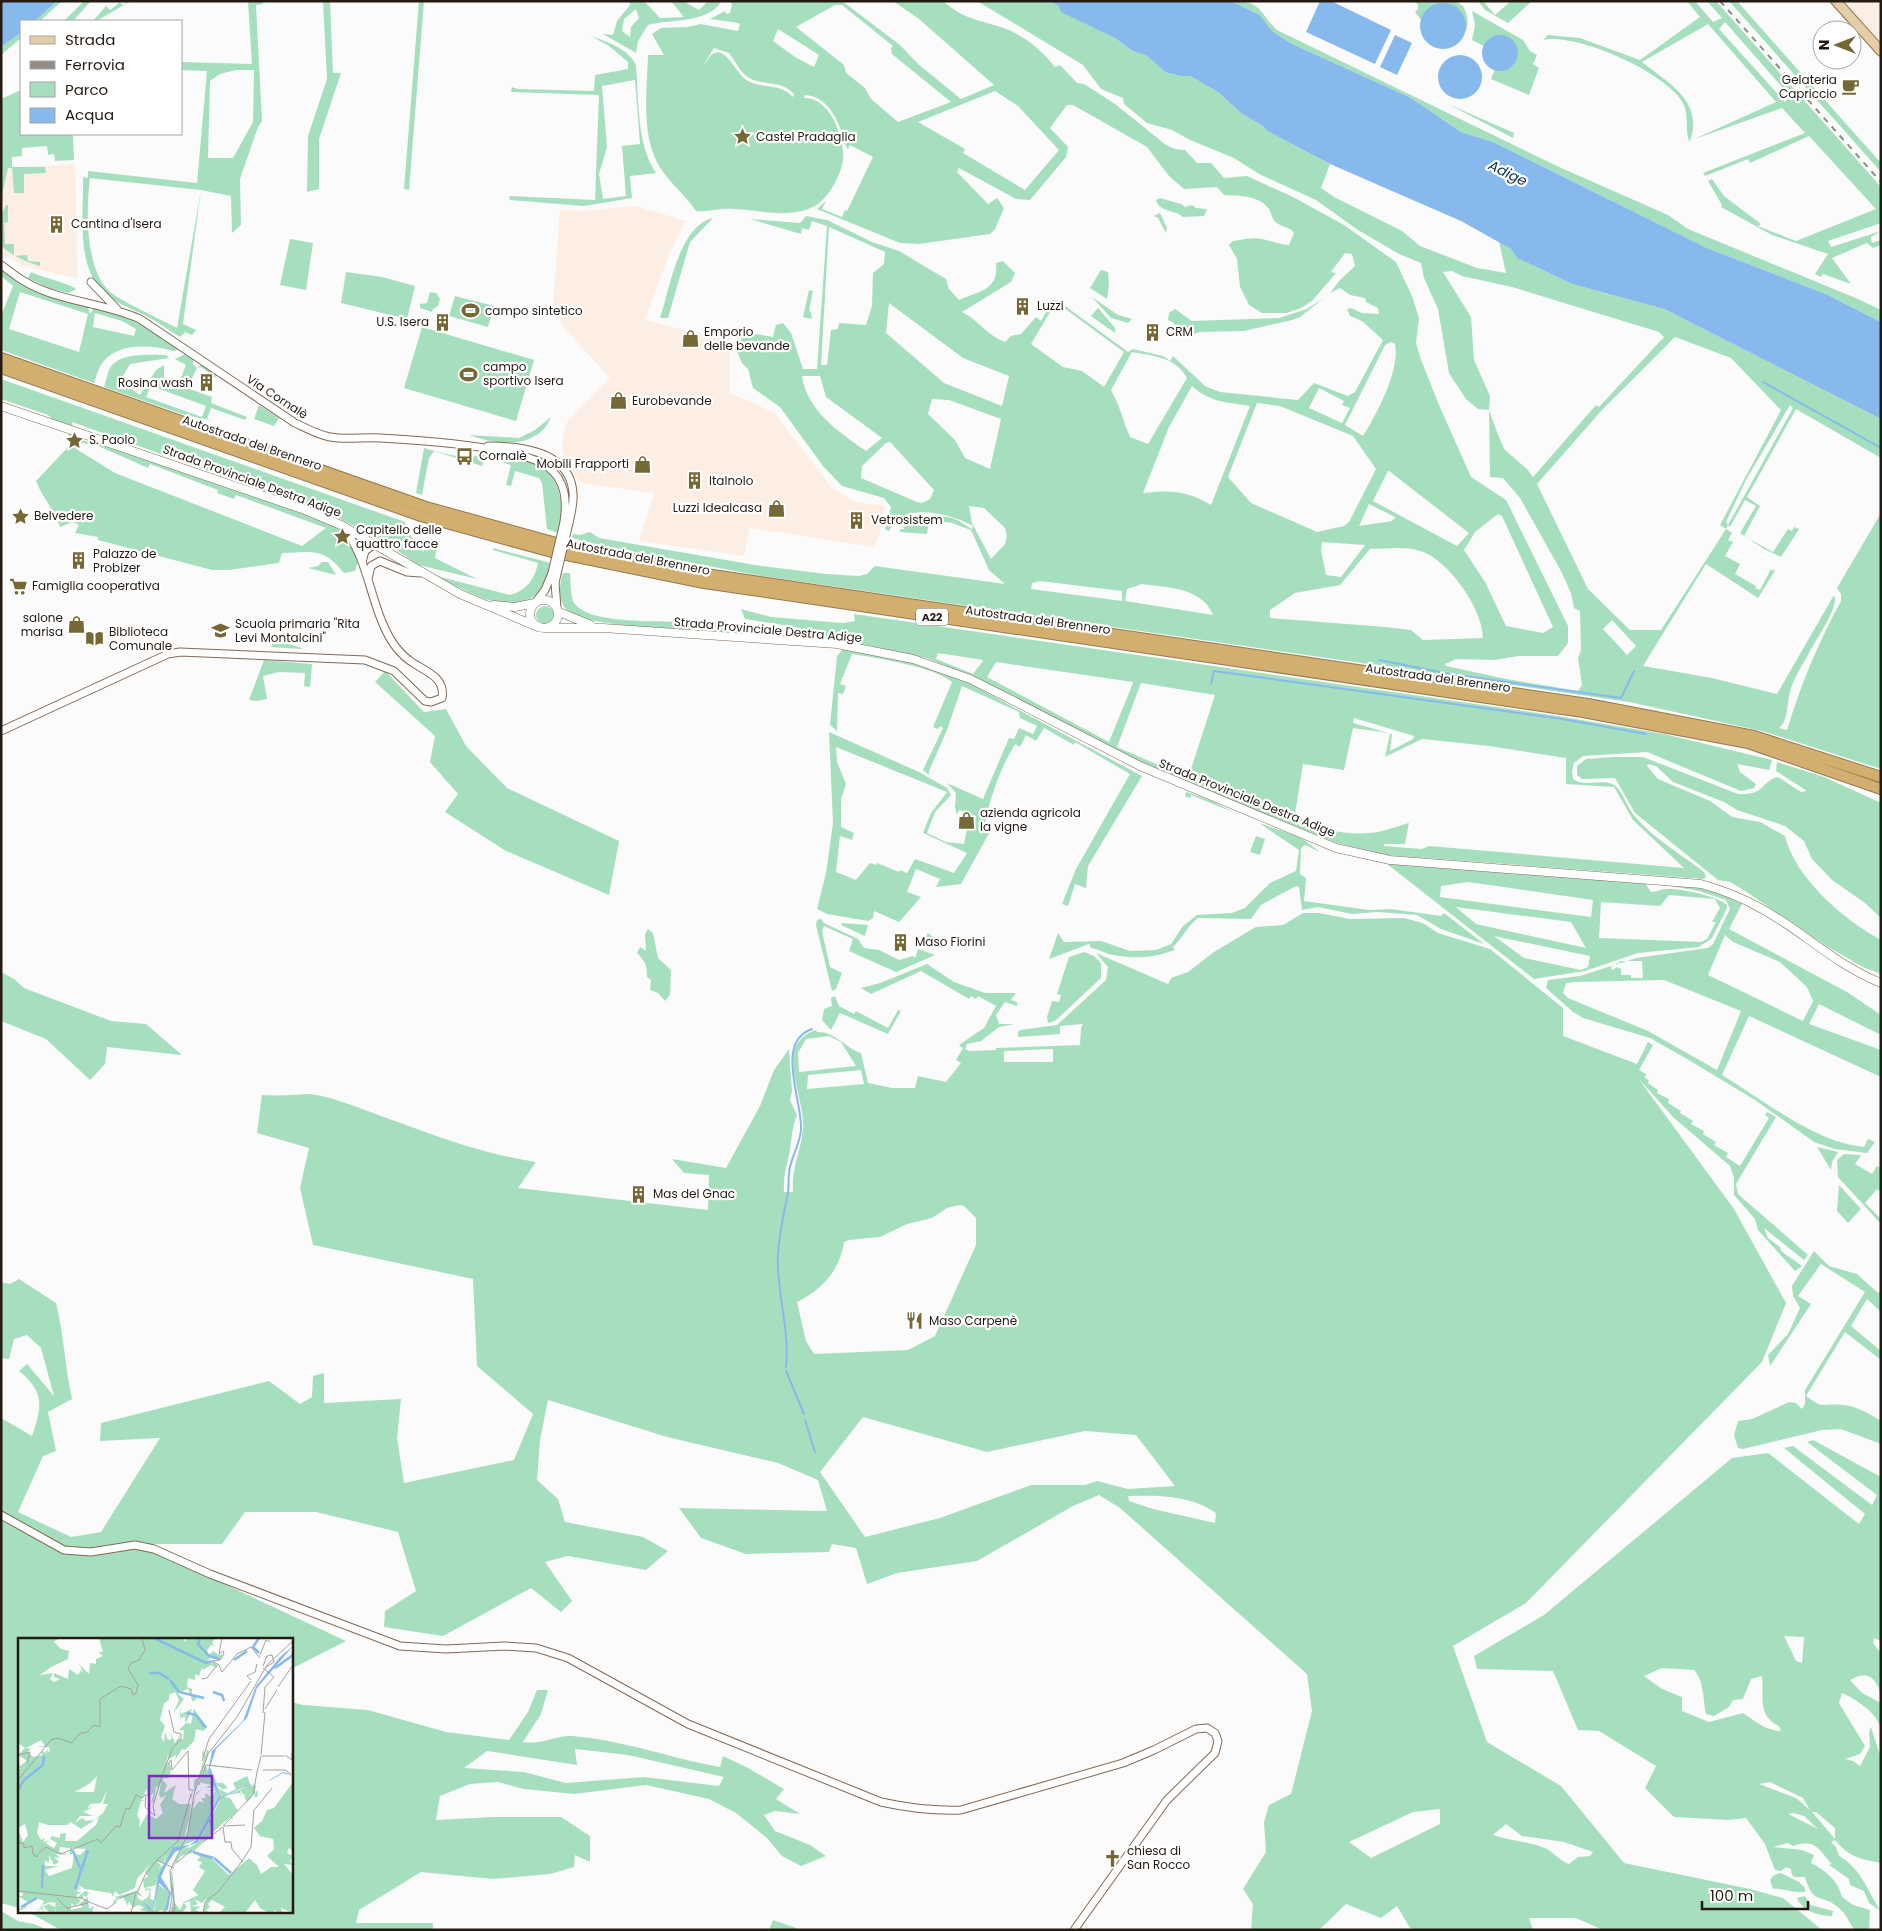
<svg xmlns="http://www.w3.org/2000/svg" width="1882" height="1931" font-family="Poppins,sans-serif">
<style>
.built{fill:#fdeee3}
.green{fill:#a5dfbe;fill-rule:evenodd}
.water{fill:#87b9ed}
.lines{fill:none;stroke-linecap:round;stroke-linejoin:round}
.stream{stroke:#87b9ed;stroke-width:2}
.tertiary-casing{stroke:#836954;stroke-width:9}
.secondary-casing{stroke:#836954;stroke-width:9}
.primary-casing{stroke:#957a4e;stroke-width:11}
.motorway-casing{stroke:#957a4e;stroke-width:12}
.tertiary{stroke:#fff;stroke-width:7}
.secondary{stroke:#fff;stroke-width:8}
.primary{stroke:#e4cea9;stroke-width:9}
.motorway{stroke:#d2ae6f;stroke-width:10}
.rail{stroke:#928c88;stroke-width:2;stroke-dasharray:6 6;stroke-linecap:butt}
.tertiary-bridge-casing{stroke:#836954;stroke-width:9;stroke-linecap:butt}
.tertiary-bridge{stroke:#fff;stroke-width:7}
.labels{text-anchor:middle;stroke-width:4.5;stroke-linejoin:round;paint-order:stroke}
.shield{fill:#fff;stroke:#665f59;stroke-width:1}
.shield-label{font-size:11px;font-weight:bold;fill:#251a12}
.poi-label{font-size:12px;fill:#251a12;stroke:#fff;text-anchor:start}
.street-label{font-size:12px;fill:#251a12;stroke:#fff}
.water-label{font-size:14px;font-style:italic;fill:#082e4f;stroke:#fff}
.inset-river{fill:none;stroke:#87b9ed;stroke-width:2.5}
.inset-road{fill:none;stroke:#a5a19e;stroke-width:1}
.view{fill:#7b2cbf;fill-opacity:0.15;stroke:#7b2cbf;stroke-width:2.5}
.inset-edge{fill:none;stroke:#251a12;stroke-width:2.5}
</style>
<rect width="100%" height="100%" fill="#fbfbfb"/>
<path class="built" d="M1833 1H1881V54Z
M75 164 78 279 24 266 1 253V200L8 168Z
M635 206 686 221 670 252 645 320 730 341V393L775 413 832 488 856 502 885 506 879 537 873 547 750 528 744 556 639 541 654 493 580 483 565 458 562 450 563 436 567 422 610 378 565 329 553 306 560 210 583 211Z"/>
<path class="green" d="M57 1H62L40 21H35Z
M84 1H91L73 21H64Z
M128 1H131C123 5 99 21 93 21L106 6 110 10 120 2 123 5Z
M248 1H262L263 4 256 5 262 121 258 127 240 179 241 225 232 233 231 196 201 190 183 324 196 330 192 335 185 332 180 337C167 329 154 319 140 313 130 308 119 304 109 297 74 271 84 215 83 177L88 178V171L197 183 207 71 181 70V62L252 64ZM236 70H254L253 122 233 158H208L210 81 220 74ZM90 178 201 190 177 328C162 320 116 299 107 289 85 264 86 210 90 178Z
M323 1H330L333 73H341L319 139V189L307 192 308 136 327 79Z
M419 1H424L409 190 404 189Z
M629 1H644L660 18 684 17 671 1H683L699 10 708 1H721C710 24 667 19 648 25L638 41 636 53 603 34 613 35 617 21 630 5ZM636 9 639 18 631 27 630 37 622 31 624 19Z
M729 1H842L900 45 918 64 961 99 994 85 919 19 893 1H943C966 21 979 19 1006 29 1025 36 1042 51 1055 67L1060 65 1077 83 1084 84 1115 104 1166 145 1175 149 1185 150 1197 163H1211L1224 178 1247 176 1293 197 1344 225 1396 262 1412 296 1419 318 1416 343 1420 357 1439 405 1471 477 1506 500 1568 626V643L1558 656H1518L1495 660 1456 659 1445 664 1446 666 1506 679 1578 691 1582 685 1578 658 1581 650 1580 611 1574 608 1571 593 1561 571 1520 498 1503 478 1490 477 1489 410 1478 409 1466 399 1449 373 1438 309 1424 278 1421 263 1399 254 1358 230 1316 200 1259 174 1234 158 1190 140 1172 130 1147 123 1124 104 1123 98 1101 89 1083 65 977 1H1048L1059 6 1115 38 1131 50 1147 56 1165 72 1180 76H1190L1218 92 1242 114 1263 126 1267 131 1330 164 1321 188 1334 197 1402 231 1420 246 1477 268 1506 273 1499 242 1511 249 1517 258 1572 284 1664 309 1881 419V458L1796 409 1747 497 1760 506 1744 536 1773 552 1788 529 1792 531 1794 527 1799 529 1781 557 1764 549 1740 533 1756 506 1745 500 1730 527 1728 525 1726 529 1732 533 1728 540 1733 542 1725 556 1740 564 1735 574 1756 586 1755 588 1760 590 1771 569 1772 571 1776 569 1758 598 1706 564 1643 666 1712 678 1777 694 1834 595C1840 606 1815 641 1809 653 1802 666 1791 682 1789 696 1787 706 1788 721 1779 728L1787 730C1801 684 1818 643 1841 601V594L1837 588 1881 513V769L1762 731 1629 702 762 576 612 548 572 538 573 534 580 535 590 532 599 538 755 565 826 574 859 576 867 574 875 566 1005 584 989 570 971 530 952 523 929 520 927 534 900 532V529H904L905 523C915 514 942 514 955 519 961 522 966 526 972 529L973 526C956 516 920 506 902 517 896 520 892 526 889 531L885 529 891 507 884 498 842 486 823 466 780 407 753 388 748 369 742 363 736 349 745 332 773 337 776 325 783 323 791 333 803 369H817L827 226 812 221 809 230 802 228 801 234 750 219 800 223 806 216 827 220 872 242 899 251 946 279 949 289 959 300C980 291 999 290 996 263L1003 261 1015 273 1011 282 962 312C977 319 988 336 1005 342L1011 336 1021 334 1036 317 1041 321 1053 300H1057L1128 352 1133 349 1163 356 1170 361 1173 356 1205 386 1220 392 1298 400 1314 383 1348 396 1355 392 1383 340 1362 321 1350 316 1347 309 1351 308 1362 313 1379 314 1378 308 1366 302 1365 298 1350 295 1340 288 1330 293 1340 280 1355 266 1352 254 1345 253 1331 272 1336 273 1312 301 1301 308 1287 313H1262L1249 305 1240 287 1237 259 1229 245 1233 241C1242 240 1253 237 1262 239 1272 241 1279 244 1289 245L1294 233C1289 226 1283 228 1277 223 1272 220 1272 214 1269 209 1259 195 1239 196 1224 195L1217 187 1184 189 1169 176 1147 147 1073 105H1067L1050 128 1068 147 1066 157 1030 200 1016 199 959 168 957 172 988 204 997 198 1004 208 995 229 990 234 919 244 900 243 817 209 826 201 822 209 842 217 845 210 847 211 873 157 850 145 848 149C844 145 844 140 842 134 837 117 826 96 805 95L804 98C830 97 845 138 843 160 841 175 828 200 813 207 788 219 760 210 734 209 721 208 708 212 696 211 686 196 671 184 661 169 640 137 647 91 648 55H664L652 34 661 28 688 27 701 24 738 31 740 24 738 23 710 19 725 11 726 14 730 13 732 4ZM835 5H842L893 46 891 48 892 54 951 102 898 122 871 99 865 88 846 73 844 65 796 27ZM778 29 819 55 814 67 795 57 773 41ZM714 48 729 53C737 63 740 74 753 80 767 85 783 81 794 94L793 97C780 83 763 89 748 81 735 73 733 57 718 52L712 54 703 66ZM995 91 1018 106 1059 150 1025 190 963 153 965 149 918 122ZM829 227 885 252 884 264 873 273 872 306 866 325 839 323 838 329 831 330 827 365H821ZM1452 271 1462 276 1512 287 1659 332 1664 337 1599 407 1596 405 1533 477 1527 469 1504 449 1497 432 1489 410 1490 396 1474 360 1471 317 1443 272ZM1056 302 1124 352 1104 387 1082 371 1063 367 1031 344ZM889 303 963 358 1009 376 1002 406 944 383 886 333ZM1675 337 1731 358 1781 410 1720 525 1726 529 1661 630H1630L1588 589 1537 484 1602 410ZM1391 342 1395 344C1400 371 1377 414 1363 436L1345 425 1385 345ZM1132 352C1153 356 1176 357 1187 378L1148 444 1130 437C1123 421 1120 406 1111 390ZM802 376H820L826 397 882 438 866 451C839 432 807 411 802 376ZM1192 386C1210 403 1228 402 1250 406L1211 505C1186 490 1170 490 1143 493L1169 427ZM1319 388 1344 401 1342 405 1350 408 1342 423 1309 408ZM932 399 949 400 1001 419 990 469 965 458 955 440 928 414ZM1257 403 1280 406 1353 436 1376 469 1349 522 1344 526 1317 532 1251 503 1228 477ZM1790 405 1793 408 1728 525 1726 522 1746 480ZM890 442 934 490 930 499 922 503 917 502 861 478 862 466 886 443ZM1388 471H1389L1469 533 1457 546 1373 501ZM1369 504 1395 517H1396L1392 521 1359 526ZM969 506 984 508 1005 528 1007 536 1005 544 991 559 972 523ZM1498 514 1502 516 1553 627 1543 633 1506 626 1485 582 1464 550 1475 532ZM1322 542 1365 545 1341 577 1326 575 1321 550ZM1370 549C1385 549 1405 546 1420 551 1448 559 1483 609 1483 638L1423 640 1411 630 1385 627 1270 618V610L1295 593 1340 585ZM1040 581 1122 591V601L1031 589 1032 583ZM1142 584C1168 588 1202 587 1213 615L1125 601 1127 589ZM1612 620 1636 646 1627 655 1603 629Z
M1231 1C1263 1 1258 12 1277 30L1559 167 1668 215 1688 229 1858 299 1881 310V322L1826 294 1707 248 1493 142 1461 132 1411 98 1290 43 1272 31 1260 15Z
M1412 1H1455L1463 6C1469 17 1469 26 1463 38L1466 31 1422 18 1421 20 1415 12 1418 9V4Z
M1478 1H1483L1495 15 1511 1H1532L1508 23 1485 10Z
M1687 1H1695L1713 22 1722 18 1707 1H1716L1881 187V223L1828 241 1831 247 1881 231 1871 237 1872 243 1881 240V245L1873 248 1867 243 1832 258 1851 284 1823 274 1821 277 1815 274 1828 254 1772 235 1721 207 1722 205 1708 181 1712 179 1724 196 1761 224 1758 226 1796 241 1876 209 1809 136 1750 163 1748 159 1705 176 1703 173 1805 133 1782 108 1689 141C1685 129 1689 115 1683 103 1667 73 1576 32 1543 40L1548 35 1580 38 1640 60 1700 17ZM1725 22 1789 95 1785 102 1719 29ZM1708 24 1776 102 1690 141C1704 101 1668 83 1642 62Z
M1729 1H1737L1881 163V172Z
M1828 1H1833L1881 54V59Z
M1472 11 1523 40 1530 51 1537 55 1533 64 1539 68 1529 95 1491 79 1495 69 1504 70 1514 65 1506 36H1494L1484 46 1472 40 1475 25Z
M21 33V38L1 55V47Z
M591 36C607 42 628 48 636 65 639 99 636 143 656 173L630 176 632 198 584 206 510 200 509 196 595 200 599 95 511 92 512 87 517 89 594 91 595 75 628 69V62L609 46ZM635 80 640 144 622 146 626 196 603 199 599 174 607 147 602 86Z
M21 90V134H73L74 160 55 161 54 154 48 155 47 146 22 148V156L12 157V167H45L46 173 24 174V193H14L12 168H8L1 200V99Z
M1448 104 1514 133 1513 138Z
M1160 198 1181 204 1185 207 1192 205 1196 208 1207 209 1204 216 1183 217C1174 209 1160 213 1156 200Z
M6 205H8V222L4 223 5 244H14V256L27 255 28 261 40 262V266C26 262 13 256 1 246V216Z
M1160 213 1167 228 1166 233 1158 218 1154 216Z
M713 218 690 242 668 318H660C670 288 679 226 713 218Z
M290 239 313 243 306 290 280 285Z
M1 270 34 291 88 307 90 314 94 308C115 313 166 331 178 350L174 351C152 345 116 341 101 365 98 370 96 377 94 383L1 350V316L13 286 1 276ZM20 292 88 314 79 352 9 329ZM95 313 122 321 136 329 134 336 93 327Z
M1101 270 1108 272 1109 285 1107 299 1090 288Z
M31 272C39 276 73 285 76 289L69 293 51 289 28 278Z
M346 272 382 277 415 286 407 319 341 303Z
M809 290 813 291 809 311 811 312 812 319 803 317Z
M430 292 436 293 440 299 438 306 433 309 432 312 420 308V304L427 303Z
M455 296 494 306 488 327 449 316Z
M1092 297 1118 315 1132 319 1128 323 1111 318Z
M1325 297 1300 317 1292 320 1244 331 1199 332 1195 334 1183 331 1176 332 1174 323 1168 320 1169 313 1175 309 1192 321 1279 318 1307 309Z
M1098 308 1115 328V333L1091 316Z
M422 327 534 360 516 421 404 388Z
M185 354 193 360V365L197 368 202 364 215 373 216 378 201 367 197 368 187 388 212 397 211 403 247 417 245 420 211 408 207 419 213 421 182 414 104 387C106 381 107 374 110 368 120 352 150 355 166 355L169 358 130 364 120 381 140 395 156 370 164 365V379L178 385 186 365 175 359ZM151 386 206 406 202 417 146 397Z
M1 379 405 522 407 531 423 552 426 544 437 547 435 558 477 579 419 565 378 538 336 517 72 422 76 441 78 439 144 457 283 506 335 527C349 535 353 548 358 562L355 571 344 573C323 547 313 552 282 553L279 563 229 570H212L98 540V537L75 533 79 525 73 522 60 527C55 511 42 497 36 481L70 445 115 473 302 546 326 528 236 495 234 499 217 493 218 490 150 464 148 468 98 446 76 442 48 415 1 399Z
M259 405 279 418 274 426 254 419Z
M551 417C538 450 496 445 469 435L519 438 535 430Z
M424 448C438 452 452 456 466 457 474 457 481 455 489 454 541 453 572 479 558 533L547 529 542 483 539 478 515 471 511 486 506 485 511 465 485 457 482 466 434 451 429 458 422 495 416 493Z
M493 548 551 563C536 632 479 598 437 576L510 595C526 591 535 579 538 563L493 550Z
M322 562H328L336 575 308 568 318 566Z
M563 573H570C571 581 570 596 574 603 596 635 729 611 764 630L766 635C732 633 590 629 569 612 557 602 559 586 563 573Z
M536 615a9 9 0 1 1 18 0a9 9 0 1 1-18 0Z
M741 609 771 617 843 623 855 621 854 614 1558 716 1664 734 1772 760 1769 770 1737 764 1740 772 1756 784 1754 788 1741 791 1647 752 1583 756 1574 763 1572 771 1573 779C1586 788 1601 778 1614 785 1622 790 1627 806 1633 814 1653 839 1680 853 1704 872L1706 877 1704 879 1385 855 1337 843 1193 785 1114 751 972 676 926 658 848 641 818 639 811 633 796 627 745 619ZM938 653 983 660V661L973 674 936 659ZM996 662 1133 682V683L1109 742 987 677ZM1141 683 1215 695 1188 778 1117 747ZM1354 718 1414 736 1413 739 1390 751 1392 734 1353 723ZM1353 728 1390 733 1385 757 1422 739 1489 746 1566 758V784L1614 787 1633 820 1684 868 1429 846 1422 849 1384 846V844H1405L1409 823C1397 826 1383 832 1370 833 1345 835 1314 830 1295 814L1303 764 1344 770Z
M274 640 302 648V649L271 647Z
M843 649 911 662 961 679 1142 776 1088 866 1086 888 1075 884 1068 906 1062 904 1076 869 1130 774 1075 742 1074 745 1044 728 1036 741 1026 735 1020 747 1015 744C1000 769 991 795 985 823L992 828 961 884 936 887 940 879 916 869 907 892 921 897 899 922 874 911 873 918 868 921 827 914 817 909 826 873 833 823 829 732 919 772 947 788 951 795 935 812 927 833 946 842 964 844 967 829 973 830 976 816 959 810 957 815 955 807 956 793 947 783 983 799 1009 738 1014 739 1019 728 1033 734 1037 726 1020 718 1019 712 962 686 947 730 929 771V775L923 770 943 728 940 726 938 729 933 727 952 682C935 667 877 658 852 654L840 684 846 686 843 694 838 693 837 731 830 725 837 656ZM836 747 947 792 931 813 923 833 967 853 954 873 915 859 907 873 900 870 899 872 877 863 876 865 870 863 856 880 836 872 840 836 852 840 854 833 841 827V799L846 784 837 762Z
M264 660 312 664 310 687 304 686 305 673 279 672 263 676 267 699 256 701 249 700Z
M385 671 424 712 446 709 466 746 507 788 619 841 609 895 506 851 445 812 458 794 430 762 435 736 375 682Z
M1615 757H1643L1738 794C1765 796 1761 781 1778 777L1801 792 1807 791 1776 771 1777 762 1824 777 1881 803V918L1865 903 1832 880 1812 859 1804 841 1785 826 1737 810 1724 802 1673 782 1656 766 1648 764 1647 766 1658 779 1710 801 1732 817 1760 822 1785 836C1795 878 1844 920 1881 940V974L1863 967 1828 947 1742 889 1730 882 1718 880 1635 813 1615 778 1582 779 1577 775V766L1586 759Z
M1187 792 1212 801 1235 813 1191 795 1190 798 1186 797 1185 794Z
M1259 823 1300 837 1320 852 1305 845 1301 848 1300 874 1306 878 1304 901 1369 910 1391 909 1441 916 1444 913 1484 944 1441 929 1417 915 1378 912 1352 914 1318 907 1302 910 1299 887 1296 886 1261 905 1251 919 1198 918C1187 926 1183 938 1173 947L1175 950C1151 958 1139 959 1113 955 1106 954 1099 949 1091 948L1089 944 1049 959 1058 933 1064 942 1101 941 1130 951 1156 950 1171 944 1183 926 1197 915 1232 913 1245 908 1270 883 1296 871 1299 850Z
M1256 836 1265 839 1260 855 1250 852Z
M1387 864 1641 881 1645 883 1651 892C1657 892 1661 889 1666 889 1679 888 1718 896 1727 905V908L1712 938 1699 947 1638 953 1585 971 1534 979ZM1468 882 1593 900 1591 917 1440 897 1441 886ZM1669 895 1715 899 1720 908 1712 922H1716L1707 939 1701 942 1599 938 1601 902 1660 906ZM1456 907 1571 922 1586 948 1476 924ZM1494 936 1590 956 1588 967 1581 970 1524 958Z
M1659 884 1698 887 1743 902 1729 929 1847 992 1881 1015V1035L1819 1004 1809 1024 1881 1050V1077L1749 1016 1722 1075C1763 1100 1816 1143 1864 1147L1868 1139 1875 1142 1867 1153 1835 1149 1814 1142 1755 1100 1687 1059 1650 1038 1583 1018 1573 1012 1546 988 1548 980 1580 976 1636 958 1708 948 1713 944 1730 909 1726 900 1699 891ZM1725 935 1733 942 1780 962 1807 987 1813 1001 1803 1021 1708 975ZM1621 961H1642L1643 978H1631V975H1621V969L1617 967 1612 970 1611 967ZM1664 980 1741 1011 1717 1070 1648 1031 1568 998 1563 993 1566 983 1574 982Z
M1303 913H1319L1350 919 1404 918 1423 923 1438 933 1490 949 1563 1008V1036L1637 1064 1648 1042 1653 1045 1639 1070 1646 1074 1645 1078 1649 1080 1648 1083 1658 1090 1657 1093 1669 1099 1668 1103 1681 1111 1680 1113 1693 1121 1691 1124 1704 1131 1703 1134 1716 1142 1714 1145 1728 1153 1726 1157 1740 1166 1769 1118 1765 1115 1767 1112 1776 1117 1736 1184 1738 1194 1808 1255 1804 1260 1764 1228 1768 1238 1780 1247 1781 1251 1802 1266 1795 1271 1758 1230 1755 1219 1734 1195V1178L1730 1166 1673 1117 1638 1078 1734 1209 1786 1303 1762 1362 1526 1603 1453 1646 1487 1742 1561 1786 1624 1863 1750 1889 1783 1898 1822 1930H1603L1576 1918H1529L1533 1930H1420L1410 1928 1397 1906 1381 1918 1346 1904 1319 1930H1251L1253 1904 1243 1889 1266 1852 1264 1822 1269 1805 1291 1794 1312 1711 1307 1674 1120 1508 1099 1495 1073 1506 977 1561 897 1573 867 1584 856 1548 832 1544 829 1552 746 1554 701 1538 679 1508 827 1511 818 1480 778 1463 667 1437 548 1400 540 1440 537 1480 558 1499 565 1522 643 1537 668 1551 646 1570 568 1556 545 1562 572 1601 561 1612 531 1588 443 1636 384 1627 385 1611 416 1591 398 1532 316 1512H245L222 1544H139L346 1641 291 1669V1640H19V1908L1 1903V1418L32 1436C42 1407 45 1392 19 1371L27 1364 54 1396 41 1348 27 1335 14 1339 9 1359 1 1358V1282L10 1284 19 1279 56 1303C64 1335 65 1367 72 1399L48 1412 56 1451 43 1456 18 1512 71 1537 101 1532 160 1438 100 1441 101 1423 269 1381 300 1404 312 1397 313 1376 324 1373V1403L401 1399 397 1438 404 1483 514 1460 533 1414 477 1366 473 1279 313 1245 300 1188 309 1148 257 1133 262 1095C278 1096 293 1095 308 1094 323 1093 376 1114 392 1120 439 1137 487 1155 536 1162L518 1188 708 1210 709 1175 684 1173 672 1159 726 1168 760 1106 774 1070 789 1049 792 1091 790 1100 797 1115C792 1127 792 1137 790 1150 787 1166 783 1175 784 1192H793C791 1168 801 1152 803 1129 806 1097 772 1044 816 1030L817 1032C835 1031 845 1048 861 1053L868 1083 892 1088H915L918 1076 946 1082 961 1063 956 1060 963 1048 959 1045 984 1028 996 1006 978 996 976 999 971 996 969 999 921 971 871 994 861 988 880 983 927 964 954 982 985 993H1016L1011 1000 1017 1002V1006L1005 1002 996 1015 999 1024H1014L999 1027 981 1041 967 1044 965 1049 969 1051 996 1050V1048L1080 1045 1081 1028 1083 1024 1060 1026V1034L1018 1037V1032L1020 1030 1057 1025 1106 980 1108 967 1096 953 1168 984 1171 978 1188 972 1214 952 1249 931 1256 927 1283 925ZM829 1036 841 1042 856 1066 799 1072 798 1053 806 1039ZM1053 1049V1062H1004V1051ZM861 1070 864 1084 807 1089 808 1075ZM959 1205 964 1206 976 1218V1245L935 1336 908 1350 814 1354 806 1341 797 1302C822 1290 840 1270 844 1242L849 1240 880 1237 907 1224 932 1218 947 1208ZM863 1417 987 1452 1085 1431 1136 1435 1175 1486 1128 1489 1097 1481 1085 1485H1031L940 1518 865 1537 820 1472ZM1128 1496C1157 1495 1191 1495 1216 1513L1215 1523 1153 1509 1129 1501ZM1440 1809V1824L1371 1858 1349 1842 1413 1812ZM1506 1824 1522 1836 1564 1842 1593 1852 1590 1856 1578 1857 1569 1864C1560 1861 1555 1854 1547 1849 1533 1842 1510 1841 1493 1835Z
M821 919 824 923 858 939 864 948 879 950 899 960 913 956 915 958 918 949 935 955 896 972 849 951 853 939 824 926 822 931 830 967 842 973 836 989 832 991 816 925 817 920Z
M842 923 868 925 865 936 841 925Z
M648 929 653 933 658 958 671 970 670 995 665 1001 658 993 650 990 651 980 647 977C647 965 645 961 637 953L640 947 646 951 645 934Z
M928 933 946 948 931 947 924 942Z
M1084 952 1094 956 1101 963V978L1055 1021 1048 1023 1047 1017 1052 1001 1059 1002 1061 995 1057 994 1069 957Z
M1 972 14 979 24 988 111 1021 146 1024 182 1055 107 1047 105 1064 90 1080 46 1039 1 1021Z
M835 996 839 1006 854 1014 856 1011 888 1028 898 1010 901 1011 888 1034 840 1013 831 1030 822 1020 824 1009 832 1006 831 998Z
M1817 1147 1838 1152 1832 1162 1831 1170Z
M1844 1154 1861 1155 1855 1164 1872 1174 1877 1166 1881 1168V1192L1877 1189 1865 1203 1881 1219V1224L1838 1177 1837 1160Z
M1839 1185 1861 1209 1848 1223 1837 1211Z
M1814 1251 1829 1266 1857 1274 1878 1293 1881 1290V1312L1867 1299 1851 1326 1881 1351V1360L1845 1332 1806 1396C1825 1410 1822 1403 1843 1405 1857 1406 1870 1414 1881 1421V1444L1841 1429 1822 1430 1743 1449 1738 1448 1734 1435 1738 1421 1752 1419 1789 1402 1796 1403 1802 1409 1805 1404V1390L1865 1292 1821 1264 1798 1296 1811 1304 1770 1366 1768 1355 1788 1334 1800 1308 1793 1296 1792 1286Z
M1813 1440 1881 1477V1641L1874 1638 1873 1643 1881 1653V1693C1874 1676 1867 1671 1850 1680L1862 1693 1881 1703V1728C1875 1711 1857 1700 1842 1693L1839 1703 1865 1746 1860 1754 1845 1759 1853 1761 1860 1766 1870 1747 1869 1732 1871 1727 1881 1758V1863C1860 1859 1849 1857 1835 1840L1831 1842 1836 1847 1839 1856C1862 1869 1867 1891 1881 1911L1869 1903 1864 1891 1850 1885 1849 1879 1829 1865 1832 1864C1820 1852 1816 1837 1793 1846L1788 1843 1773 1847 1802 1850 1814 1855 1811 1863C1826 1871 1838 1880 1842 1897L1853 1905 1870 1910 1869 1930H1855C1849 1924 1847 1915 1841 1910 1822 1891 1814 1908 1805 1877H1795L1792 1875 1791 1869 1786 1867 1781 1871 1775 1870 1765 1844 1746 1818 1728 1820 1674 1817 1645 1788 1656 1766 1599 1731 1578 1730 1553 1671 1477 1669 1474 1656 1544 1615 1732 1458 1768 1453 1859 1524 1865 1514 1784 1448 1793 1446 1872 1505 1877 1495 1807 1442ZM1784 1636 1804 1637 1802 1663 1796 1661ZM1662 1668 1694 1670C1704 1680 1703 1699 1706 1714L1714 1716 1729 1707 1733 1700 1743 1699 1751 1679 1762 1676C1764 1696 1757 1716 1779 1726L1781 1731C1766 1731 1755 1721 1743 1713L1709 1722 1682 1711V1697L1662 1689 1644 1676ZM1770 1782 1803 1798 1810 1810 1796 1798 1759 1784ZM1816 1812 1835 1828V1839L1812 1812ZM1793 1813 1804 1816 1818 1829 1788 1814Z
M537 1690H548L541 1714 523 1742C544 1745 556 1735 572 1736 623 1740 670 1758 720 1767L723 1756 748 1768 784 1789 776 1799 800 1814 775 1811 764 1815 775 1831 810 1845 826 1856 801 1866 782 1856 767 1838 736 1813 709 1799 646 1785 574 1794 524 1789 498 1782 470 1784 440 1796 436 1820 492 1817H561L590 1836V1862L575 1855 574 1867 550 1874 493 1879 421 1872 359 1910 356 1923H433V1930H61L28 1912H291V1702L303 1705 368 1710 446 1732 509 1740 528 1712ZM575 1749 628 1755 724 1777 719 1786 644 1777 566 1783 524 1772 464 1768 487 1751 577 1765Z
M1781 1873 1799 1882 1805 1888V1892C1792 1893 1783 1888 1773 1889L1770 1880 1774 1875Z
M1805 1896 1811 1905 1833 1911 1832 1916C1819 1916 1802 1911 1797 1898Z
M1 1911 18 1921 34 1924 48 1930H1Z
M773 1920 802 1930H769Z"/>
<path class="water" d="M1 1H57L35 21H21V33L1 47Z
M1048 1H1231L1260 15 1272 31 1290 43 1411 98 1461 132 1493 142 1707 248 1826 294 1881 322V419L1664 309 1572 284 1517 258 1511 249 1461 221 1330 164 1267 131 1263 126 1242 114 1218 92 1190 76H1180L1165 72 1147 56 1131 50 1115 38 1061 12 1059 6Z
M1320 1H1331L1391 30 1375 64 1306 32Z
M1420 26a23 23 0 1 1 46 0a23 23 0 1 1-46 0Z
M1395 35 1412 43 1397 75 1380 67Z
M1482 53a18 18 0 1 1 36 0a18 18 0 1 1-36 0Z
M1438 77a22 22 0 1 1 44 0a22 22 0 1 1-44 0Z"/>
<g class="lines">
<path class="stream" d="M1763 382 1881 448
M1379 660 1450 674 1621 698 1634 671
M1211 684 1214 671 1562 719 1646 734
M786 1367C790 1329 776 1292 778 1254 779 1233 784 1213 788 1193 789 1185 788 1175 790 1167 793 1154 800 1143 801 1130 803 1102 774 1042 812 1029
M786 1371 804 1414
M805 1420 815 1452"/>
<defs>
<path id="tertiary" d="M1 265C9 270 16 277 24 281 58 302 103 302 140 319L295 423C306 428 318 435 330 437 346 440 364 437 380 438 416 440 521 446 548 467 566 481 567 501 564 522
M91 282 117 309
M488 446C519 446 570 451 573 493 574 503 571 513 569 523
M362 562 365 551 375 544
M557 574 555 583 557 608
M368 579 371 566 380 561 407 572 420 573
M535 603 545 590 552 573
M1 731 168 654 180 652 365 660 394 671 425 701 431 702 442 698C446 676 423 671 409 660 402 655 396 648 391 640 370 605 369 559 343 527
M1 1515 64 1550 91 1552 135 1545 154 1549 210 1574 400 1646 446 1649 505 1646 536 1648 568 1658 688 1724 881 1802C908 1808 933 1811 961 1810L1123 1763 1154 1750 1196 1729 1207 1728 1215 1733 1218 1741 1215 1753 1167 1800 1074 1930"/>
<path id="secondary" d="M1 406 305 510 341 525 460 594 538 627
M530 614a14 14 0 1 1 28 0a14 14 0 1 1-28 0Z
M494 605 515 607 535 603
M559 612 591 625
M544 628H603L837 644 913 659 970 679 1004 696 1140 766 1336 848 1390 860 1701 884C1723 890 1743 898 1762 909 1804 932 1834 964 1881 983"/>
<path id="primary" d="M1836 1 1881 51"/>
<path id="motorway" d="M1 358 426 507 567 546 706 574 1588 704 1754 736 1881 777
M1 368 421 516 552 552 704 583 1583 712 1748 743 1881 789"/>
</defs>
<use href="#tertiary" class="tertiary-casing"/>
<use href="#secondary" class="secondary-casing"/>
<use href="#primary" class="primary-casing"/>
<use href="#motorway" class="motorway-casing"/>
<use href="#tertiary" class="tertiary"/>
<use href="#secondary" class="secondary"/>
<use href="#primary" class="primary"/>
<use href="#motorway" class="motorway"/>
<path class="rail" d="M1720 1 1881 182"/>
<defs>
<path id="tertiary-bridge" d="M552 573 564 522
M557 574 569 523"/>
</defs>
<use href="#tertiary-bridge" class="tertiary-bridge-casing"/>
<use href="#tertiary-bridge" class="tertiary-bridge"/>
</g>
<defs>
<symbol id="cafe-bare" viewBox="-9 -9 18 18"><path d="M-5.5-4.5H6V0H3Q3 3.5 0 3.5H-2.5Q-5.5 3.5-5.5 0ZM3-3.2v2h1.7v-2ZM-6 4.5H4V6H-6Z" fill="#756835" stroke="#fff" stroke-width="2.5" paint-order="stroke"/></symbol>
<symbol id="sight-bare" viewBox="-9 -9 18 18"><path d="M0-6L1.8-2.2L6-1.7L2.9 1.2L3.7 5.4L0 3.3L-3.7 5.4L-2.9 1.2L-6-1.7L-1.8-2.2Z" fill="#756835" stroke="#fff" stroke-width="2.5" paint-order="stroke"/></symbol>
<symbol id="building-bare" viewBox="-9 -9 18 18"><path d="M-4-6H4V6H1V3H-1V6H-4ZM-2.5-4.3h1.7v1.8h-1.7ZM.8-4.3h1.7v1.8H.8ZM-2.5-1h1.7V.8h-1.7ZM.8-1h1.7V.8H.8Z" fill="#756835" stroke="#fff" stroke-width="2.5" paint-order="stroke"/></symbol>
<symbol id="stadium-bare" viewBox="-9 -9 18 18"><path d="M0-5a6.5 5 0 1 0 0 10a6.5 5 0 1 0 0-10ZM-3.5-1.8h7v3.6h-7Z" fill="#756835" stroke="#fff" stroke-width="2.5" paint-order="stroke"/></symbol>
<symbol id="shop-bare" viewBox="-9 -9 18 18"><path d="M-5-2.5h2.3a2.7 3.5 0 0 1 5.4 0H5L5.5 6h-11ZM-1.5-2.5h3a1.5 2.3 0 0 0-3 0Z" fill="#756835" stroke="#fff" stroke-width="2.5" paint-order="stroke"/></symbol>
<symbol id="bus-bare" viewBox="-9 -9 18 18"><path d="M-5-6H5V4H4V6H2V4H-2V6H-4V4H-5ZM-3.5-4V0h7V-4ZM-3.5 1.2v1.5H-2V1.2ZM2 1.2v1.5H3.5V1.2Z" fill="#756835" stroke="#fff" stroke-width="2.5" paint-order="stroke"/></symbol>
<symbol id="supermarket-bare" viewBox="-9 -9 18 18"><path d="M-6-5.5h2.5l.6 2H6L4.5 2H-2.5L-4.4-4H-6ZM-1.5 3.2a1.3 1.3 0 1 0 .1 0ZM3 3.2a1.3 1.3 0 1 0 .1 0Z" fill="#756835" stroke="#fff" stroke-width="2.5" paint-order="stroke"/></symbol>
<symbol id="school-bare" viewBox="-9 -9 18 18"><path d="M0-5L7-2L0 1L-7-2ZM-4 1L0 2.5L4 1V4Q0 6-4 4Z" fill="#756835" stroke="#fff" stroke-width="2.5" paint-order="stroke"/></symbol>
<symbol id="library-bare" viewBox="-9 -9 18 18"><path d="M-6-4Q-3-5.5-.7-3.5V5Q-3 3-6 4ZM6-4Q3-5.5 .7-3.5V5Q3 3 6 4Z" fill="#756835" stroke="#fff" stroke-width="2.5" paint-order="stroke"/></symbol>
<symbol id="restaurant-bare" viewBox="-9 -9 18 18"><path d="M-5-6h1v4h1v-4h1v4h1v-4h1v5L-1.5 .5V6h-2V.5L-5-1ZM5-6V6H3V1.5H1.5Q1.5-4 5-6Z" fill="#756835" stroke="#fff" stroke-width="2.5" paint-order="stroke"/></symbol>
<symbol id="church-bare" viewBox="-9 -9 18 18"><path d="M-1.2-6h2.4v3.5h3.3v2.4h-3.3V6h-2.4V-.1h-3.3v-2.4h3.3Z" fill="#756835" stroke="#fff" stroke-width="2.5" paint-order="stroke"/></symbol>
</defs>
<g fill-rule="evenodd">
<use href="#cafe-bare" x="1838" y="74" width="25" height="25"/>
<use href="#sight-bare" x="730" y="124" width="25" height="25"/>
<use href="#building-bare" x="44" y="212" width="25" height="25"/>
<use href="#building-bare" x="1010" y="294" width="25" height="25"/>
<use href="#stadium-bare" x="458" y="298" width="25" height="25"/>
<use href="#building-bare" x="430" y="310" width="25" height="25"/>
<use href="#building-bare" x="1140" y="320" width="25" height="25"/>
<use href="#shop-bare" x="678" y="326" width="25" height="25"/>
<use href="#stadium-bare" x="456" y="362" width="25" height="25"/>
<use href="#building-bare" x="194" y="370" width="25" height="25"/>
<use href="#shop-bare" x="606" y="388" width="25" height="25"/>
<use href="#sight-bare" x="62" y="428" width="25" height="25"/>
<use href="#bus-bare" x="452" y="444" width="25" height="25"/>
<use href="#shop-bare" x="630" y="452" width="25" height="25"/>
<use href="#building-bare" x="682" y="468" width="25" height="25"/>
<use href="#shop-bare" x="764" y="496" width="25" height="25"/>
<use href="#sight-bare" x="8" y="504" width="25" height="25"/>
<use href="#building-bare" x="844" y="508" width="25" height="25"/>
<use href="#sight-bare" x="330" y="524" width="25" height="25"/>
<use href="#building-bare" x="66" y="548" width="25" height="25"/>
<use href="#supermarket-bare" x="6" y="574" width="25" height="25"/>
<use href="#shop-bare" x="64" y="612" width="25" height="25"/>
<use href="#school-bare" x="208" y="618" width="25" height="25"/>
<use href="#library-bare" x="82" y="626" width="25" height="25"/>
<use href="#shop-bare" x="954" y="808" width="25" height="25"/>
<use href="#building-bare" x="888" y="930" width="25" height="25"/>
<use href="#building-bare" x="626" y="1182" width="25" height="25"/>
<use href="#restaurant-bare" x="902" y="1308" width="25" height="25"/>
<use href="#church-bare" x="1100" y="1846" width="25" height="25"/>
</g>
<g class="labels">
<rect class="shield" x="916" y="608.5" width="32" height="17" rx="4"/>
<g class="shield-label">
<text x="932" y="621">A22</text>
</g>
<g class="poi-label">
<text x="1837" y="84" text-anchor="end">Gelateria<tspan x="1837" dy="14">Capriccio</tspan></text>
<text x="756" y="141">Castel Pradaglia</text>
<text x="71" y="228">Cantina d'Isera</text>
<text x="1037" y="310">Luzzi</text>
<text x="485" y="315">campo sintetico</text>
<text x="429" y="326" text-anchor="end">U.S. Isera</text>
<text x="704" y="336">Emporio<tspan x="704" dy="14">delle bevande</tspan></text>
<text x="1166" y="336">CRM</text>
<text x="483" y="371">campo<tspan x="483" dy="14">sportivo Isera</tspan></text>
<text x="193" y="387" text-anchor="end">Rosina wash</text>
<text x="632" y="405">Eurobevande</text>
<text x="89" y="444">S. Paolo</text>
<text x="479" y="460">Cornalè</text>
<text x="629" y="468" text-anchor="end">Mobili Frapporti</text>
<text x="709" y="485">Italnolo</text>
<text x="762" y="512" text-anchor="end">Luzzi Idealcasa</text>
<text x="34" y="520">Belvedere</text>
<text x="871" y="524">Vetrosistem</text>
<text x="356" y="534">Capitello delle<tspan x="356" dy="14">quattro facce</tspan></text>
<text x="93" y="558">Palazzo de<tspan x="93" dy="14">Probizer</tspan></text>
<text x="32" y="590">Famiglia cooperativa</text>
<text x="63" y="622" text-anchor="end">salone<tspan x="63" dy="14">marisa</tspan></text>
<text x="235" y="628">Scuola primaria "Rita<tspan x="235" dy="14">Levi Montalcini"</tspan></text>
<text x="109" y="636">Biblioteca<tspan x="109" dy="14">Comunale</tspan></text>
<text x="980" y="817">azienda agricola<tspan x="980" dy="14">la vigne</tspan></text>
<text x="915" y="946">Maso Fiorini</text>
<text x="653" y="1198">Mas del Gnac</text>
<text x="929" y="1325">Maso Carpenè</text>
<text x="1127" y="1855">chiesa di<tspan x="1127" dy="14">San Rocco</tspan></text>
</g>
<g class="street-label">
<text transform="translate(277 397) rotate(33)" y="4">Via Cornalè</text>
<text transform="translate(252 443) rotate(19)" y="4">Autostrada del Brennero</text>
<text transform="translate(252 481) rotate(20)" y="4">Strada Provinciale Destra Adige</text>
<text transform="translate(638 557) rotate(11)" y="4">Autostrada del Brennero</text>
<text transform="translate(1038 620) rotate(8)" y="4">Autostrada del Brennero</text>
<text transform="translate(768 630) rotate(5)" y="4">Strada Provinciale Destra Adige</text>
<text transform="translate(1438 678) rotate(8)" y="4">Autostrada del Brennero</text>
<text transform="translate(1247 798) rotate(22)" y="4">Strada Provinciale Destra Adige</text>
</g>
<g class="water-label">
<text transform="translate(1508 173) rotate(26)" y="5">Adige</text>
</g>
</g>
<g transform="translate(18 1638)">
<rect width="275" height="275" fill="#fbfbfb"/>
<path d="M0 0H41L36 4 43 11 51 13 50 21 33 29 22 37 35 35 32 41 36 44 42 41 36 39V35L50 41 51 31 60 37 63 32 66 36 61 26 71 36 72 25 78 26V21L85 18 80 14H85L81 0H164L168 4V0H197L194 5 197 8 193 7 189 12 191 17 195 13 201 17 205 16 203 20 199 19 201 22 192 20 189 23H194L199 27V30L193 27 185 32 184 29 181 38 177 36V42L170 40 169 49 174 51V56L179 60 175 64 170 51 159 55 166 61 155 76 161 62 157 54 151 57V62L146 65 142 82 147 88 143 99 146 104 147 94 150 102 154 101 152 93 157 105 163 95 161 101H165L166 92H162L163 95 161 92 168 85 166 76 165 80 162 79V70L163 76 174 71 168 85 173 86 176 71 189 89 185 93 178 91 176 103 167 112 164 111 157 122 158 117 151 121 150 116 148 127 152 125 153 130 151 140 144 141 149 147 146 155 158 147 154 161 161 166H173V156L176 151V142L180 140 186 121 184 117 185 111 187 119 189 111 191 113 177 152 174 155 170 193 166 202 164 208 155 209 147 224 148 217 146 225 138 223 143 227 140 231 146 226 139 242 135 275 122 272 126 269 120 267 115 270 111 263 110 268 105 259 98 263V266H95L96 262 101 260H98L97 259 119 253 122 247 120 253 125 259 119 256 120 260 124 263 130 259 132 253 130 251 127 254 128 250 133 251 132 261 136 262 138 247 126 250 125 241 130 239 127 234 133 225 119 241 117 250 101 257 97 253 95 259 93 255 67 251 59 246 62 249 58 251 62 250H63L58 253 64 255 59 256V260L67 253 73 255H70L69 259 65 257V261L59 260 63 263 57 268 53 265V272L65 269 61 266 70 259 71 271 76 268 74 273 77 275H38L37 269V275H32L25 268 31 266 37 269 38 265 32 264 24 267 26 275 23 270 19 275 20 272 16 271 21 272 26 263 18 260 13 262V267L12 264 6 271 4 269 5 272H0L10 264 0 258H4L5 255 0 254V211L3 212 0 210V201L3 202 0 200V191L5 204 10 197 7 186 0 190V131H3L0 129 9 123 0 117 7 110 0 105ZM23 102 27 108 18 109H31L32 115 28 111 29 115 23 113 24 117 15 119 10 113 13 111 8 110ZM79 138 76 154H57L71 146ZM143 144 141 157 143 160 148 157 142 167 145 175 138 181 129 176 121 190 122 182 119 177 123 163H125L126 162H123L129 151V160L132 150 133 158 136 154 133 165 136 164 138 148 140 150ZM89 152 85 166H90L85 175 76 182 68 183 64 180 57 185 62 178H75L65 174 75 169 70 170 72 166 83 165ZM81 179 78 187 59 203H47L48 195 42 196V200L34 198 32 201 39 205 36 210 27 205 33 203 25 204 27 200 23 202 19 195 21 184 30 187H49L53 184 63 191ZM42 209 52 210V217L57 214 54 210 68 211 62 217 56 216 54 230 31 238 27 232 41 228H27V222L31 225V217L36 227 41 224 36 219 42 220 38 216 51 217 41 214ZM187 126 201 158 180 201 164 208 178 155 185 150 178 157 175 171 181 163 186 165 183 160H188L187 158V155L194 159 197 153 188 152H196V149L191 150 187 149 195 147 183 145ZM195 134 199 145H205L210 150 203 152 209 155 206 159 212 160 220 173 214 178 215 183 213 179 205 185 174 215 163 218 154 230 157 265 162 272 166 264 180 257 175 252 187 233 181 229 184 224 179 223 182 219 175 214 197 219 193 220 211 237 231 220 239 227 243 236 253 229H261L249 218 256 211 255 201 242 198 236 190 244 183 249 172 256 170 275 144V213L271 210 269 215 275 218 272 223 275 227 266 226 275 237V275L263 270 264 274H258L256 271V275H251L242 270 237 262 227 275H201L207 269 194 262 190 266 192 269 188 272 190 274 188 275 185 272 189 260 184 265 176 261 180 266 173 268 183 269 177 272 182 274 173 275 172 263 166 265 169 269 164 275H152L155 262 152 240 155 228 163 211 173 209 182 202 203 160 200 150 203 152 204 150 199 148ZM229 138 233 148 238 147 237 154 239 153 240 155 239 159H236L238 154 229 164 226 158 230 154 226 157 222 152 223 158 219 160 223 158 221 155 210 157 230 148 209 155 218 151 215 145ZM140 246 151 255 146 275 144 272 136 275Z" fill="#a5dfbe" fill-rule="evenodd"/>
<path d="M275 8 239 50 229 80 198 111 192 129 203 160 209 156 227 148 250 143 265 134 269 135 275 138 265 135 253 142 225 149 202 161 192 180 194 186 192 188 191 184 180 204 157 214 149 226 143 239 153 255 150 271 146 275 151 255 141 245 135 275V274L133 272H132L130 271 128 268 126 264 135 273 140 238 155 209 172 207 179 201 201 158 190 134 194 113 225 83 238 48 263 18Z" fill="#87b9ed"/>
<path class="inset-river" d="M136 0 188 25 193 23M182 0 180 6 191 18 202 21M241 15 235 9 241 0M216 22 229 13M257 30 275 17M131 35H141L151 41M152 42 161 54 186 60M195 54 204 57 206 63M169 75 178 77 188 90M0 152 6 142 25 127 26 118M55 213 62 230M175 214 195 220M196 220 213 235M24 250 25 227M57 251 70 212M3 269 19 260"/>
<path class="inset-road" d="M204 0 201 16 205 13 206 16 202 22 194 23 201 27 204 34 219 16 233 9 242 20M242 17 248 2 252 4M245 28 249 18 254 17 256 24 247 30M184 41 189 40 199 27M233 42 229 38 237 34 239 26M260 49 275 27M247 71 259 52M245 75 247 49 256 39 245 30M0 117 12 114 9 125M243 117 247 74M267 117 274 122V115L275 119M244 118H266M184 123 191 101 233 43M150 126 153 122 154 132M154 132 170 113 171 152H175M245 132H267L273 136M239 134 243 118M0 142 33 102 40 100 54 105 62 95H68L76 87 82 89V61L103 48 113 51 115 57 118 55 120 47 110 31 113 25 121 22 127 12 124 0M181 147 188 127 234 132M235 157 239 134M237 171 254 150M205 188 234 158M206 188 227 187M205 189 207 204M0 204 6 206V210L14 208 15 216 19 219 20 216M185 204 205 189M207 204H213L214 211 224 223M21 215 28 209 43 216 80 201 83 205 98 188 102 189 108 170 112 171 118 157 124 160 128 156 127 169 137 178 135 168 143 141 154 111 163 101V96L156 94 151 72M138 222 156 230M138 223 160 203 173 156M158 225 174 212M223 225 233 209 236 171M154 247 157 272 155 274V269M0 253 63 260 71 264M39 260 51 272M102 260 120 253 127 237 139 222M71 264 89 271 96 266M49 270 70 265M113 275 118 255M151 275 154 260 152 233 170 195 176 156 190 116 219 79 249 27 275 3M185 275 187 264 201 253 224 223"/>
<path class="view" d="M131 138H194V200H131Z"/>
<rect width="275" height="275" class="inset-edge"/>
</g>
<rect width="1882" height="1931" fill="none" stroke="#251a12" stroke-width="5"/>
<rect x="20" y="20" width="162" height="115" fill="#ffffff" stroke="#a8a3a0"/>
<rect x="30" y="36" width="25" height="8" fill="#e4cea9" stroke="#a8a3a0"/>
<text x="65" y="45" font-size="15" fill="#251a12">Strada</text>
<rect x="30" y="61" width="25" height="8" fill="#928c88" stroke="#a8a3a0"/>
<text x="65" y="70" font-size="15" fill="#251a12">Ferrovia</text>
<rect x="30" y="82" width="25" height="15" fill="#a5dfbe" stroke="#a8a3a0"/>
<text x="65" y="95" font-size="15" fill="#251a12">Parco</text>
<rect x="30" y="108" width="25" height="15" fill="#87b9ed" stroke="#a8a3a0"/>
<text x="65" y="120" font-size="15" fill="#251a12">Acqua</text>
<g transform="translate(1837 45) rotate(270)"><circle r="24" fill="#ffffff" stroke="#a8a3a0"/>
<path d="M0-4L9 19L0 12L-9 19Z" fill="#756835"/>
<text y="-8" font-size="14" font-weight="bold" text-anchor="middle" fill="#251a12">N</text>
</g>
<path d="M1702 1901v8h106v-8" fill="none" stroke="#251a12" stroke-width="2.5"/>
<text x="1710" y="1901" font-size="15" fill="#251a12" stroke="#ffffff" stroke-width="4" paint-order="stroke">100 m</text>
</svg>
